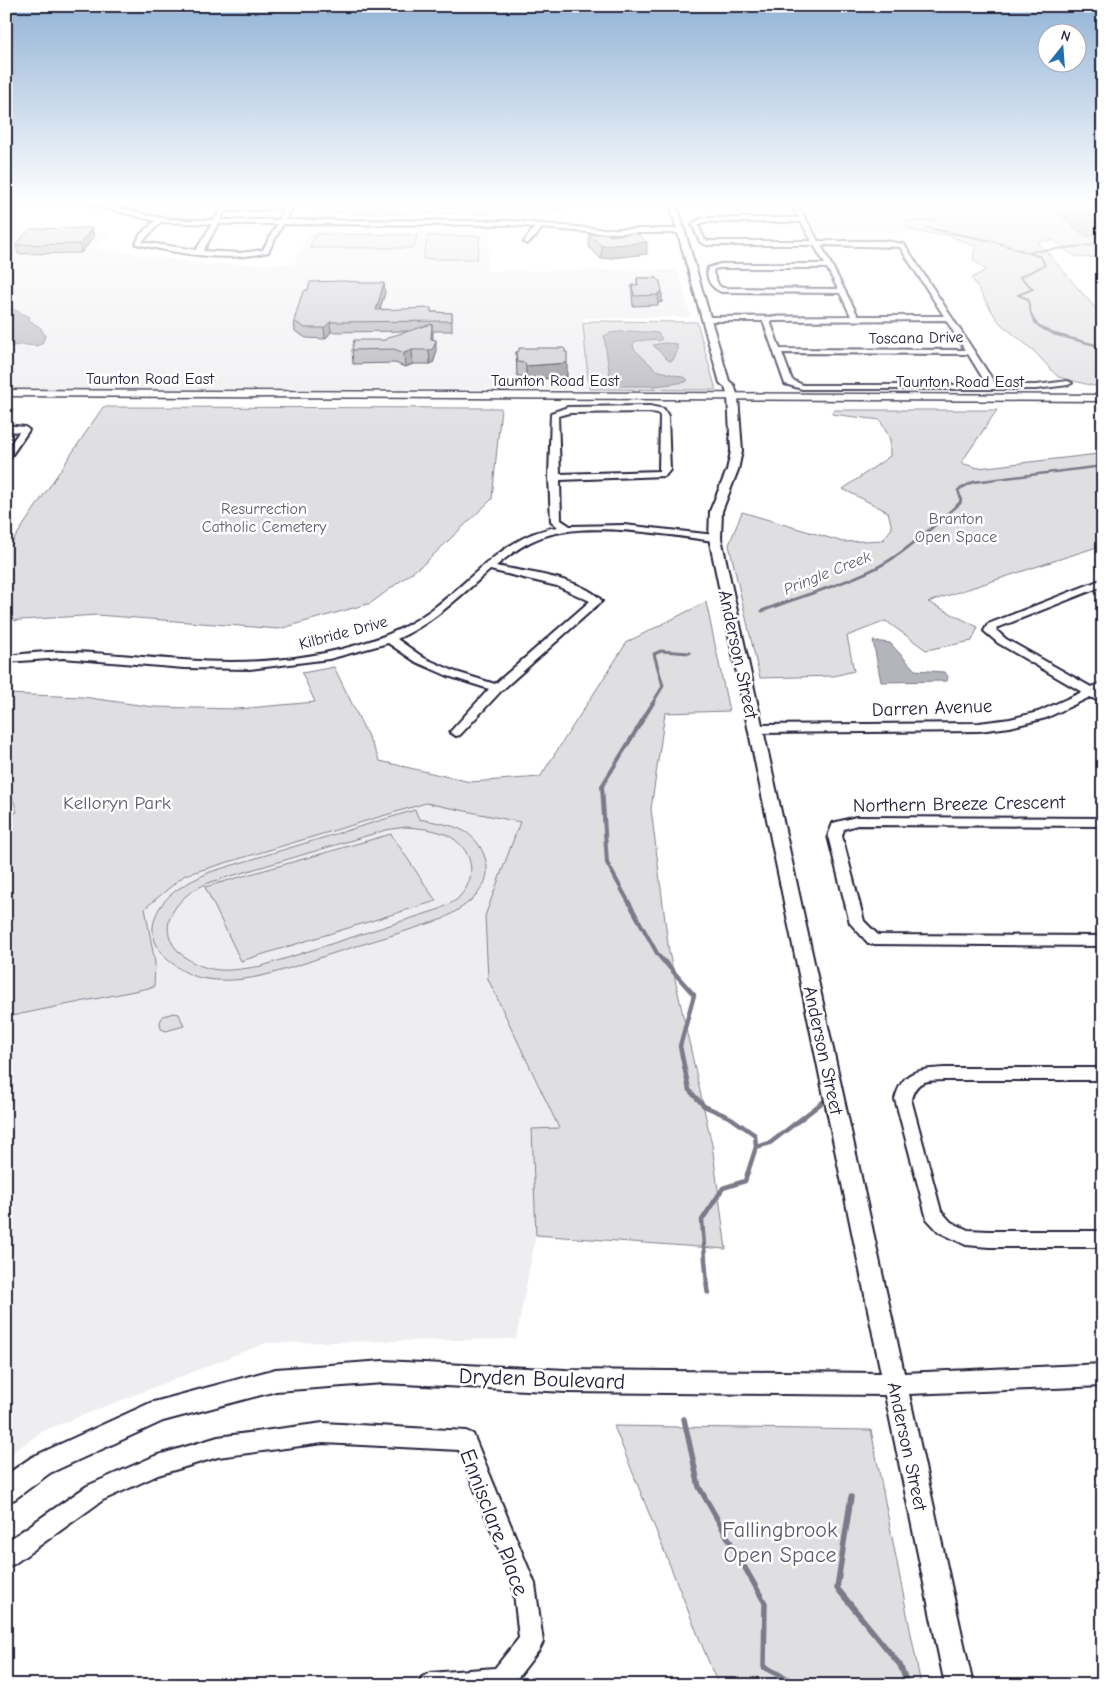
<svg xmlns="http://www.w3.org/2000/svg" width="1109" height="1691" font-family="'Comic Neue',sans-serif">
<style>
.built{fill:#eeeef1}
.green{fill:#dfdfe2;stroke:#80808e;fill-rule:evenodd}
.water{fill:#b4b4bc;stroke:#7a7a88}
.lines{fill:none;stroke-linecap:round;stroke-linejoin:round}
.stream-far5{stroke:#7a7a88;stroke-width:2}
.stream-far4{stroke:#7a7a88;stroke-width:2.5}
.stream-far3{stroke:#7a7a88;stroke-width:3}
.stream-far2{stroke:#7a7a88;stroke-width:4}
.stream-far1{stroke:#7a7a88;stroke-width:4.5}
.stream{stroke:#7a7a88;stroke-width:5.5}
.minor-casing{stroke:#22223b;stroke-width:4}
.tertiary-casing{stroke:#22223b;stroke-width:4}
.secondary-casing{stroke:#22223b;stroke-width:3}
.minor{fill:#fff;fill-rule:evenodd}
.tertiary{fill:#fff;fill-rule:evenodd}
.secondary{fill:#fff;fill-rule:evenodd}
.wall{fill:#acacb2;stroke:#22223b}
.shaded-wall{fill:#8c8c91;stroke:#22223b}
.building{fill:#c8c8cf;stroke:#22223b}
.labels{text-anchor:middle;stroke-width:5;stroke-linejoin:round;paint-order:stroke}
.far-street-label{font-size:16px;fill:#22223b;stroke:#fff}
.far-park-label{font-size:16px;fill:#5b5b6d;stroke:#fff}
.far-water-label{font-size:16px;font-style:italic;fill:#5c5c6f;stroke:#fff}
.street-label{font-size:19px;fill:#22223b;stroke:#fff}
.park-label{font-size:19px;fill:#5b5b6d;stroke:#fff}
.near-street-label{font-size:22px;fill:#22223b;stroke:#fff}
.near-park-label{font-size:22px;fill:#5b5b6d;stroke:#fff}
</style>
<rect width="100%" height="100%" fill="#fff"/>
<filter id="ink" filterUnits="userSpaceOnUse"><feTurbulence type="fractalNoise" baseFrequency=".02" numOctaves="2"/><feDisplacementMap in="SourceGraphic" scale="10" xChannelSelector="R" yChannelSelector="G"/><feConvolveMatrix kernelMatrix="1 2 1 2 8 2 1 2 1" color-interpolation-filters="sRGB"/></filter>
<g filter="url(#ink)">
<path class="built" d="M803 205H924L937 220 928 219 906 227 918 232 817 233Z
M490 231 487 271 676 270 679 274 691 317 582 318 585 322 583 324 589 389H6V232H109L96 249 207 264H294L309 232Z
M426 803 520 822 485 916 488 979 559 1128 532 1129 536 1235 516 1339 266 1343 43 1431 6 1457V1017L154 987 155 963 145 908 185 875Z"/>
<path class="green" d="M115 205H194L187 221 160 218Z
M323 205H601L602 207H568L551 212 531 214 318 213Z
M924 205H1049L1085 236 1103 235V256C1076 260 1074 257 1054 240L1038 242 1103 317V386H1094L1058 377 1034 351 1001 324 994 315 972 278 986 270 973 260 975 246 952 237V235C939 234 912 235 904 224L907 221 936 220Z
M316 234 417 235 414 248H310Z
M428 236H480L477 259H423Z
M592 321 697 322 716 390 589 389 583 324Z
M103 407 501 408 492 499 426 562 371 603 279 629 97 615 6 621V551Z
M833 410H997L961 463 978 468 1098 454 1103 450V545L928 602 978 627 972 641 926 650 886 621 847 636 854 671 834 676 760 678 729 545 742 512 843 542 883 540 892 528 888 512 843 489 890 456V439L880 420 832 414Z
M706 602 729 711 665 713 651 809 669 952 712 1145 726 1249 536 1235 532 1129 559 1128 488 979 485 916 520 822 426 803 185 875 145 908 155 963 154 987 6 1017V816L17 812 6 776V694L83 697 153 707 237 709 315 702 302 673 334 667 380 761 470 782 540 777 627 642Z
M415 810 419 819C434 822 451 824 464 831 473 836 481 846 484 855 497 887 467 905 443 919 407 931 370 942 334 953 292 967 247 987 201 978 188 975 178 968 168 960 159 953 152 939 153 927 157 896 185 884 210 872ZM405 827C419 828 434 829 447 835 472 847 479 876 460 896 456 902 446 905 440 909L262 966C248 968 233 971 219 970 185 967 150 936 179 903 188 892 199 887 211 882L386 830Z
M391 834 436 901 241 961 205 887Z
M174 1013 179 1014 184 1026 166 1031 161 1029 160 1022 163 1016Z
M614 1426 871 1430 921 1685H718Z"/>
<path class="water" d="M1071 208 1087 210 1096 221 1103 226V235L1086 237 1057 212Z
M6 306 30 317 29 320 41 328 45 336 42 344C35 347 31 345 24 345 18 344 13 347 6 347Z
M630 331 658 333 662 339 658 341 656 339 636 341 633 344 634 349 656 370 686 378 688 380 686 382 655 386H616L611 384 604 336 610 333Z
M664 343 677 344V352L673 360 669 361 653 345Z
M873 641 890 643 915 670 944 672 948 676 947 681 881 682Z"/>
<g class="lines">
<path class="stream-far5" d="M927 228 992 241 1041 257 1045 265 1020 277 1033 289 1018 295 1028 299C1031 323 1036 327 1057 335
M1028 252 1103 244"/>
<path class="stream-far4" d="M1054 334 1103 347
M961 499 958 490 973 482 1103 466"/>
<path class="stream-far3" d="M762 611C800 596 841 586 878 567 908 551 934 525 960 503L961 498
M652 704 663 686 654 654 661 651 690 653"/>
<path class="stream-far2" d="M653 703 602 786 607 863 658 955 664 962"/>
<path class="stream-far1" d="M663 960 694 995 680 1046 689 1090 704 1106 731 1118 755 1135 756 1147 745 1181 723 1188 702 1220 707 1285
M756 1147 770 1143 828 1098"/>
<path class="stream" d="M707 1284 708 1292
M684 1419 699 1487 765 1603 764 1667 800 1685
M851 1497 837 1588 900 1665 908 1685"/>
<defs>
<path id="minor" d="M87 205C111 202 132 213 156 217 175 221 195 220 214 220L220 211 227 207 288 205 291 209 285 220 510 221 599 229H681L684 231 681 233H599L541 228 537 235 527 244 524 242 535 227 510 225 283 224 268 252C226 263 177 253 136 244L140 235 155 221 106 208ZM284 208 279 220H220L224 213 229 211ZM161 222 212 224 196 250 142 242ZM218 224H277L263 250 240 253 203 251Z
M792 205H798L818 241H885L904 244 996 385H1036L1068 381 1072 383 1068 385 1036 389H802L785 384 763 321H707L703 319 707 317 851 316 840 293 722 292C712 289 705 279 708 268L720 264H825L814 245H707L700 242 692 224 703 218H799ZM704 222H801L812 241H708L705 240 698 225ZM821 245 900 247 944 316H858ZM720 268H827L838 289 723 288 719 286 713 273 714 269ZM946 320 965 350 780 349 770 321ZM782 353 968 354 987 385H803L792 380Z
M650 406 664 409 668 416 670 470 665 476 560 480 561 520 570 526 624 525 715 535 720 538 715 541C666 535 582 519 537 539 522 545 509 555 496 566 525 572 583 578 602 601L501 691 460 735 456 736 450 732 489 689 448 676 416 662 388 643 329 659 250 669 184 668 63 658 6 662V656C25 654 44 651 63 652 103 652 143 658 183 660 246 665 310 661 370 641 392 634 412 624 431 610 472 581 505 534 558 527L551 521 549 477 551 413 568 407ZM650 412 658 413 660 416 659 471 560 474 558 416 569 413ZM490 570 557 586 590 601 495 684 456 672 424 658 397 639C433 623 460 596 490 570Z
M6 425 25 427 29 430 9 459 6 460V450L19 432 6 431Z
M1103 579V586L997 628 996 630 1006 639 1091 687 1103 683V691L1100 692 1103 694V703L1090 697 1046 718 1010 727 979 731 755 733 749 729 755 725 979 723 1010 719 1038 712 1082 692 998 643 984 631 988 624Z
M856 817 1103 818V826L857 825 844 829 842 836 864 921 878 935 1103 936V946L869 944 850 923 828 836 833 823Z
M944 1068H1103V1080H944C926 1081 917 1079 911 1099L941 1211 951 1222 968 1230 989 1231H1103V1247H989L966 1245 939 1232 927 1219 895 1099C903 1070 917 1070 944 1068Z
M323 1423 466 1431 473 1434 535 1584 543 1642 539 1650 512 1685H418L422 1677 430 1673 495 1668 519 1638 513 1584 459 1450 323 1443 218 1457 158 1475 103 1500 14 1564 6 1567V1542L87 1486 155 1456 218 1437Z"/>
<path id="tertiary" d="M670 205H677L729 381 734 385 738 397 742 451 738 470 722 511 721 538 904 1373 1103 1364V1386L909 1394 973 1685H945L885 1395 566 1392 383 1383 276 1391 163 1421 50 1473 15 1499 6 1502V1475L32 1457 150 1403 276 1369 383 1361 566 1370 881 1373 709 538 710 511 727 470 731 451 728 397 725 387 720 383Z"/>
<path id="secondary" d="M6 390 1103 395V401L6 396Z"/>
</defs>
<use href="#minor" class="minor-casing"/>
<use href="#tertiary" class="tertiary-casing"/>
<use href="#secondary" class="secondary-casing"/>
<use href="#minor" class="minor"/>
<use href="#tertiary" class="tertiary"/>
<use href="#secondary" class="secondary"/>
</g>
<path class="wall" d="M92 228 94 237 81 253 18 254 16 245Z
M589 235 610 236 647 254 601 259 589 247Z
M637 278H657L662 302 658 303V305L633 306 632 295V285H637Z
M360 283 385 293 380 309 452 313V331H433V339L436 354 433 363 430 364H413L405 367 395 363 353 364 352 350 385 340 408 331 331 332 325 339 306 338 295 331 294 321Z
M516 352 567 377 526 380 525 377 517 376Z"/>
<path class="shaded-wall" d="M92 228 94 237 81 253 80 244Z
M647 242V254L601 259 602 246Z
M384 283 385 293 376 320V310Z
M662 292V302L658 303V293Z
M330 322 331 332 325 339 324 328Z
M432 324V349L436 340V354L433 363 430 364 429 350 431 339Z
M412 350 413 364 405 367 404 353Z
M567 363V377L526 380V366Z"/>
<path class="building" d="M92 228 80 244 16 245 30 229Z
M606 233 610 236 636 233 647 242 602 246 589 235Z
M637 278H657L658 281H660L662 292 658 293 659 295 634 296 632 285H638Z
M343 281 360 282 359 283H384L376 310 431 308V312L452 313V321L330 322 324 328H305L294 321 301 297 305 290H308L310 282Z
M432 324 431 339 436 340 433 349 429 350H412L404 353 394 349 352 350 354 340H385L389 337Z
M519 348H565V352H567V363L526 366 525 363 517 362 516 352 519 351Z"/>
</g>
<linearGradient id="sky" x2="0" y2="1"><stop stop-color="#93b4d6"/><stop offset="0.46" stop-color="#fff"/><stop offset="1" stop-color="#fff" stop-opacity="0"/></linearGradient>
<rect width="1109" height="441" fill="url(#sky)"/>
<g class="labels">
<g class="far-street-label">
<text transform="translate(916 337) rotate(-1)" y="6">Toscana Drive</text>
<text x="150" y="384">Taunton Road East</text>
<text x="555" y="386">Taunton Road East</text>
<text x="960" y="387">Taunton Road East</text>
<text transform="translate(343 632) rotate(-15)" y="6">Kilbride Drive</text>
</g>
<g class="far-park-label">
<text x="264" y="514">Resurrection<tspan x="264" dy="18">Catholic Cemetery</tspan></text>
<text x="956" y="524">Branton<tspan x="956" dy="18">Open Space</tspan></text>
</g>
<g class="far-water-label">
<text transform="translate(827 572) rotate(-22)" y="6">Pringle Creek</text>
</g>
<g class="street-label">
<text transform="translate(739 654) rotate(78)" y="7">Anderson Street</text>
<text transform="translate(932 707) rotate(-2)" y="7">Darren Avenue</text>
<text transform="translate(959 803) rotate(-1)" y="7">Northern Breeze Crescent</text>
<text transform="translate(824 1050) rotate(78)" y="7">Anderson Street</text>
<text transform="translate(908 1446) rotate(78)" y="7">Anderson Street</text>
</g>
<g class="park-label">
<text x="117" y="809">Kelloryn Park</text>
</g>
<g class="near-street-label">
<text transform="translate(542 1378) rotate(2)" y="8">Dryden Boulevard</text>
<text transform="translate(495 1522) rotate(69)" y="8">Ennisclare Place</text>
</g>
<g class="near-park-label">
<text x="780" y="1537">Fallingbrook<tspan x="780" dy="25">Open Space</tspan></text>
</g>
</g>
<rect width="1109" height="1691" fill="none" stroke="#fff" stroke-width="25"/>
<rect x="12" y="12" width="1084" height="1666" fill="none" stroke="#22223b" stroke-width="2" filter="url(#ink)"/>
<g transform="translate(1062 48) rotate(17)"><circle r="24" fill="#ffffff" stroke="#a7a7b1"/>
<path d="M0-4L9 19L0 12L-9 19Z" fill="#1f6fb2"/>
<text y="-8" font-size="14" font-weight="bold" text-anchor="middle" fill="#22223b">N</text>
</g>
</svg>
